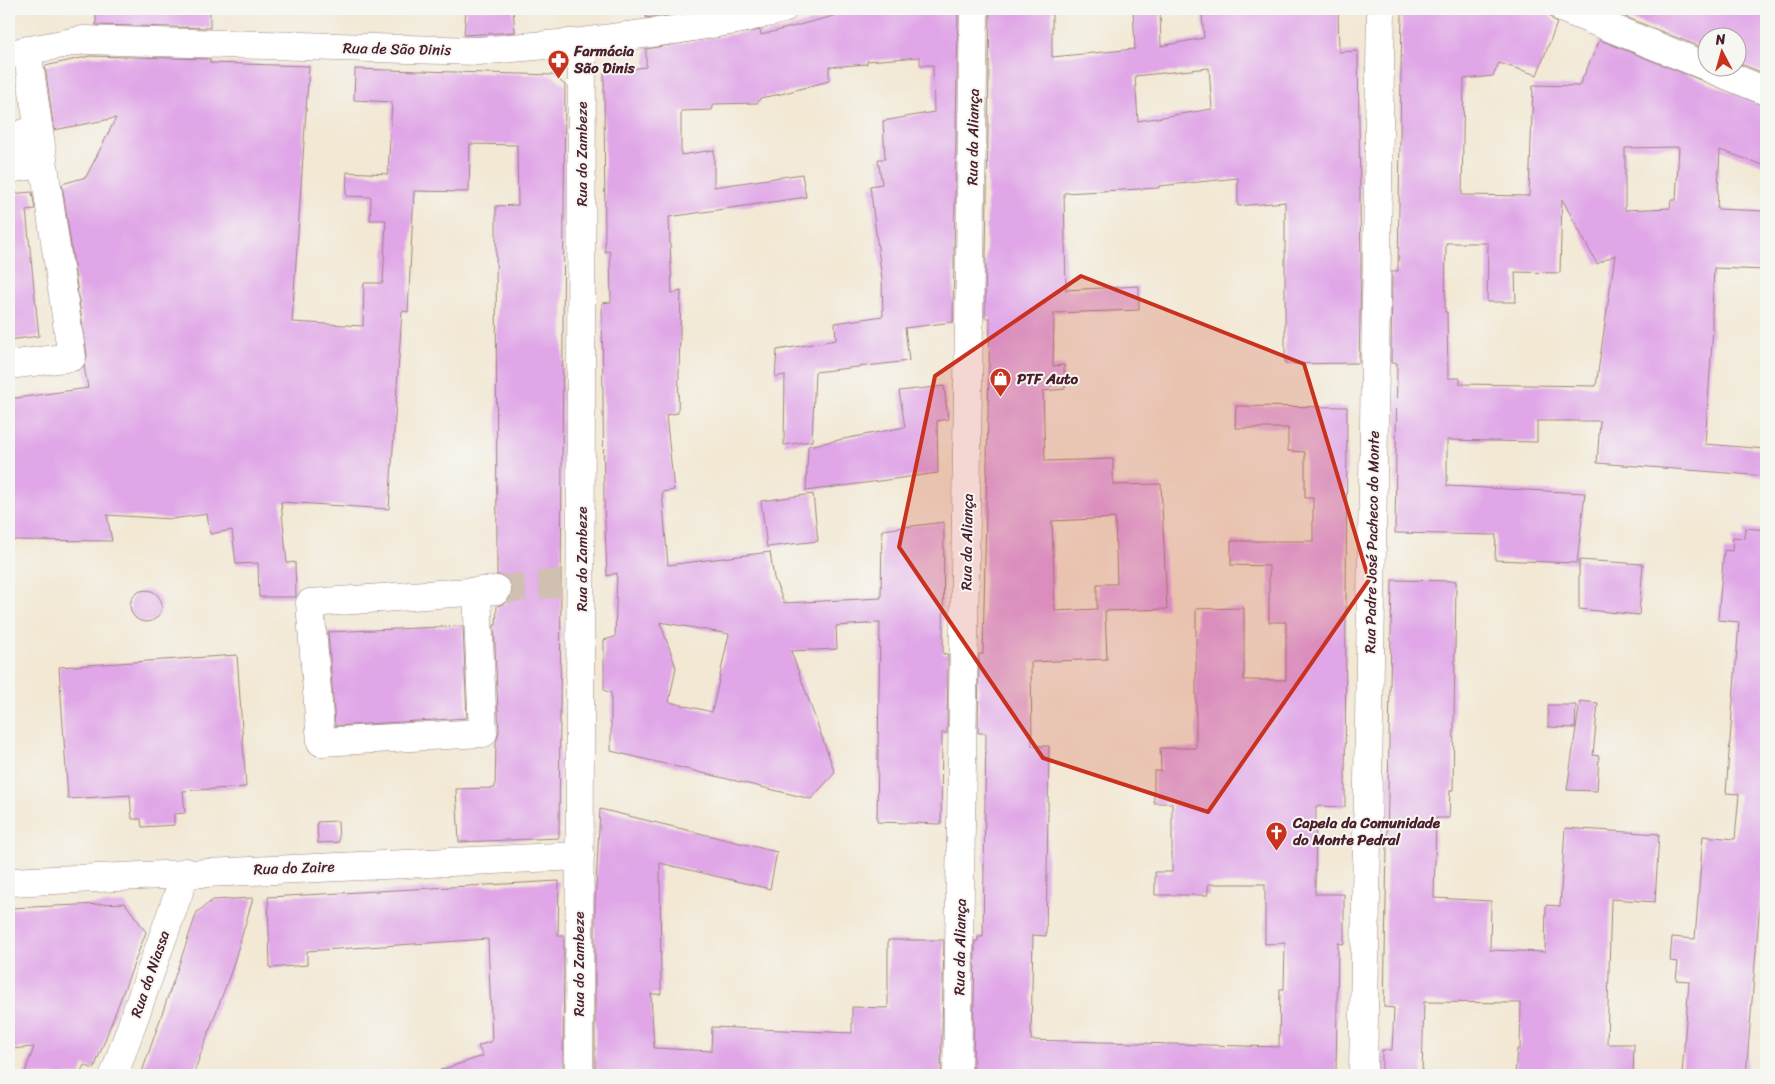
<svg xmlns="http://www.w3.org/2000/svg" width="1775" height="1084" font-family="Sriracha,sans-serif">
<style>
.building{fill:#e0a6e7;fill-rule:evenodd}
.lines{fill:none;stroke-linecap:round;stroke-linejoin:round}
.minor-tunnel{stroke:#d0c0b2;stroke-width:28;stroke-dasharray:28 14;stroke-linecap:butt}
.minor-casing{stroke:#9e8480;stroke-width:29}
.minor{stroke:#fff;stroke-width:28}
.marked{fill:#c8321e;fill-opacity:0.2;stroke:#c8321e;stroke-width:4;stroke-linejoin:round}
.labels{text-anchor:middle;stroke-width:4;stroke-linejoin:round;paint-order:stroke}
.street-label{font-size:15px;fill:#4a1f2b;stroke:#f6f6f2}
.poi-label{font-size:15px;font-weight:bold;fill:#4a1f2b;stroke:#f6f6f2;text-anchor:start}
</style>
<rect width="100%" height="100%" fill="#f6f6f2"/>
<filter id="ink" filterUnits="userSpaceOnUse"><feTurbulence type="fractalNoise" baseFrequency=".02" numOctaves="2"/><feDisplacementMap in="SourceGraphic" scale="10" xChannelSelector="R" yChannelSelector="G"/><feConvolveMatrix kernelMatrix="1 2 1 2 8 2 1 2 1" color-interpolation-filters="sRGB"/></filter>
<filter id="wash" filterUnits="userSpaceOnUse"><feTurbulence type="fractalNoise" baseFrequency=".0096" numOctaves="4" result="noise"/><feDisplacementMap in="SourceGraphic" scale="20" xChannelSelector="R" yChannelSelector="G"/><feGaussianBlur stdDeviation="1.12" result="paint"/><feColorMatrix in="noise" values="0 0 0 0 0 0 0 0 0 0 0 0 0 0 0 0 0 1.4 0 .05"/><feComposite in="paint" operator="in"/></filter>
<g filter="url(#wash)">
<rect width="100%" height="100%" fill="#f2e8d4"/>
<g id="blocks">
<path class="building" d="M96 9H210V28L96 25Z
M466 9H513L515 32 464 35Z
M646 9H708L646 18Z
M860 9H958L953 322 905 328 909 361 815 372 812 441 784 445 785 375 775 377 777 350 836 340 835 323 883 316 882 280 870 186 882 184 878 159H885L883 121 934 112 933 65H920V57L867 61V64L829 67V81L781 94 760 98 758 103 714 104 712 110 681 111V155L714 150V187L802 174 806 197 669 217 672 293 681 291 678 413 666 415 674 490 662 492 668 565 770 552 774 578 784 603 881 598 882 530 944 522 943 654H948L947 733H942L941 824 877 822 880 623 836 626 837 649 791 651 835 773 811 799 611 751V693L604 690V640L615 637 617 573 607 576 604 501 602 303 611 302 610 251 605 252 604 72 646 67V49L760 30 761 35ZM660 622 729 634 712 712 669 702 676 667Z
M990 9H1052V57L1135 49 1133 9H1160L1161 46 1204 38 1202 15 1243 9H1338L1339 52 1358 51 1361 271 1359 363 1285 364V202L1238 206V178L1159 186V188L1064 193 1066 290 1139 286V310L1054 313 1053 366 1064 365 1065 389 1043 391 1045 461 1113 459V485L1161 484 1167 609 1105 611 1107 659 1031 662 1032 746H1049L1046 936 1033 935 1031 1040 1279 1047 1280 989H1284L1285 943 1265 944V884H1208V895H1155V872H1172V803H1154V771H1161L1160 748H1196V609L1244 608V680H1286V622H1269V566L1231 565V541H1313V498H1305V452L1288 451V428H1235L1236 406 1347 407 1345 807 1316 806 1315 894H1344V944L1338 943 1336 1075H973L975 941H978V937H983L986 733H978L979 654H983L990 318H985ZM1209 68 1212 109 1138 121 1135 76ZM1115 518 1117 584H1097V609L1055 611 1052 521Z
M1402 9H1549L1551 18 1557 23 1537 75 1499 63 1493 76 1464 79 1462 195 1529 196 1533 85 1579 86 1600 40 1766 106V166L1720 150 1717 209 1766 211V270L1714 268 1712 311V329H1713L1705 444 1766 449V476L1597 463 1600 421H1537V442L1447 440V486L1585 493 1577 563 1495 560 1496 535 1395 533 1397 363H1391L1392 271H1398ZM1679 147 1676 200H1671L1670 208 1625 210V148ZM1562 199 1597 264 1615 255 1596 386 1460 384V378H1448L1447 312H1445L1446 243H1488L1487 302H1516L1515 272 1560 273Z
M1615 9H1766V74L1738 63V38H1708V50L1613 12Z
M90 56 210 59V63L309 66 292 322 363 326 364 283H383L386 220H370L371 197 346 196 347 172 388 174 392 102 354 100 355 69 553 75 565 85 559 838 459 842 456 789 495 788 496 742 499 732 494 625H496L497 606 506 603 511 597 513 589 510 581 504 576 497 575 496 206 518 205 517 145 470 144 469 192 414 191 408 312 402 311 389 509 281 502 287 563 295 562 296 597H259L258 563 236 564 232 530 210 534 207 514 172 519 107 515 112 541 9 540V399L88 388 84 366 87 355 62 184 86 177 116 118 54 130 45 66Z
M32 192 35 209 26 210 39 336 9 340V194Z
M944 386 948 419 937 421 938 473 806 491 808 446 905 427 899 391Z
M813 494 818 541 767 547 761 501Z
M1745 528 1766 530V828L1746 1075H1682L1689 981 1676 980 1678 962 1670 961 1672 937 1695 939 1703 836 1735 839 1739 794 1726 793 1739 622 1718 620 1724 550 1732 551 1733 537 1744 538Z
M1579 560 1643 564 1639 615 1579 609Z
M1392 580 1456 581 1453 790H1450L1449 818H1436L1434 898 1491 901 1490 950 1545 952 1546 905 1560 906 1565 828 1659 834 1655 902 1611 899 1607 1044H1634L1633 1075H1515L1517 1049H1520L1521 1003 1424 1002 1422 1075H1382V1050H1392L1394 1008 1384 1007Z
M130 606a16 16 0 1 1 32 0a16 16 0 1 1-32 0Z
M463 626 467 718 335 726 328 632Z
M237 655 246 787 183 791 185 813 174 814V825L142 827 141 819H132L130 795 68 799 59 667Z
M1580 701 1598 703 1593 755 1599 756 1597 791 1567 790Z
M1548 705H1576L1575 728 1548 727Z
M600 809 777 852 770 889 660 863 661 994H651L654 1048 711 1051 712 1027 852 1033V1007L888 1008V940H944L941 1075H595V904Z
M338 821 339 842 318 843 317 822Z
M559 881 558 936H564L563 1075H439L438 1071 483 1056 478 1046 492 1041 488 939 307 951V965L270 968 268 897Z
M253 898 232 969 193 1075H141L197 912 213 900Z
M125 903 146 932 94 1069 84 1065 80 1075H24L34 1047 9 1049V908Z"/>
</g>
</g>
<g filter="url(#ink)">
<use href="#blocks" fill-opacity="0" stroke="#9e8480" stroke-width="1"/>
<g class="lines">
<path class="minor-tunnel" d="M497 590 561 583"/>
<defs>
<path id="minor" d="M1564 9 1708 67
M9 54 83 40 478 51 582 42 681 29 736 20 783 9
M1709 68 1766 91
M9 169 29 166 24 133
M9 365 72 357 27 50
M477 592 483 733 321 742 310 603 497 590
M9 882 580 856
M114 1075 186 872
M579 1075 582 42
M957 1075 974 9
M1363 1075 1381 9"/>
</defs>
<use href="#minor" class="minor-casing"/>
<use href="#minor" class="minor"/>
</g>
</g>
<path class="marked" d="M1081 276 1304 364 1369 580 1208 812 1043 758 899 547 935 376Z"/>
<defs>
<symbol id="pharmacy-pin" viewBox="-11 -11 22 30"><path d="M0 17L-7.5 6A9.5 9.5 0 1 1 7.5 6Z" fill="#c8321e" stroke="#f6f6f2"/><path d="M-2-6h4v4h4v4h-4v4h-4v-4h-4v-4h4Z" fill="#fff"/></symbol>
<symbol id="shop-pin" viewBox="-11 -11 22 30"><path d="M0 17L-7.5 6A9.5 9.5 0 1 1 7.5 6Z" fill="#c8321e" stroke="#f6f6f2"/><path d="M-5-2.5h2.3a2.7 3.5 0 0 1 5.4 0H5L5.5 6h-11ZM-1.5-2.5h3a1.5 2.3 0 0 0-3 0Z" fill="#fff"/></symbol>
<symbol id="church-pin" viewBox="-11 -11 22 30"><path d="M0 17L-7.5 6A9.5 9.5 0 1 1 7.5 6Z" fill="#c8321e" stroke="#f6f6f2"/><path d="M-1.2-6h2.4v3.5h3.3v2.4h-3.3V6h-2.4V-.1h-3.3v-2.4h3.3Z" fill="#fff"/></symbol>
</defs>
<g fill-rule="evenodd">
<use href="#pharmacy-pin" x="546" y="48" width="25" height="34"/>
<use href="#shop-pin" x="988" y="366" width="25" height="34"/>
<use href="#church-pin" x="1264" y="820" width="25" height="34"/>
</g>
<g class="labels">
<g class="street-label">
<text transform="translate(397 49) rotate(1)" y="5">Rua de São Dinis</text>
<text transform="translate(973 137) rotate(-89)" y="5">Rua da Aliança</text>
<text transform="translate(582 154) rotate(-90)" y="5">Rua do Zambeze</text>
<text transform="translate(967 542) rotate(-89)" y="5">Rua da Aliança</text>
<text transform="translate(1372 542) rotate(-89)" y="5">Rua Padre José Pacheco do Monte</text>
<text transform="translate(582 559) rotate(-90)" y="5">Rua do Zambeze</text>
<text transform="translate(294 868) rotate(-2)" y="5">Rua do Zaire</text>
<text transform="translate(960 947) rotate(-89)" y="5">Rua da Aliança</text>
<text transform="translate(579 964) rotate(-90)" y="5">Rua do Zambeze</text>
<text transform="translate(150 974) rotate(-71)" y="5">Rua do Niassa</text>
</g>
<g class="poi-label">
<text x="574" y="56">Farmácia<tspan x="574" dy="17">São Dinis</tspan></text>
<text x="1017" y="384">PTF Auto</text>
<text x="1293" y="828">Capela da Comunidade<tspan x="1293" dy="17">do Monte Pedral</tspan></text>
</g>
</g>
<rect width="1775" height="1084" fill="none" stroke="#f6f6f2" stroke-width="30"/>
<g transform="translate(1722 52) rotate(354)"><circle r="24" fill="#f6f6f2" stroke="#b1a0a2"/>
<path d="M0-4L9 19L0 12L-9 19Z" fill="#c8321e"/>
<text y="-8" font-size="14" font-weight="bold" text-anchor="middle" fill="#4a1f2b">N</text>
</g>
</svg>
